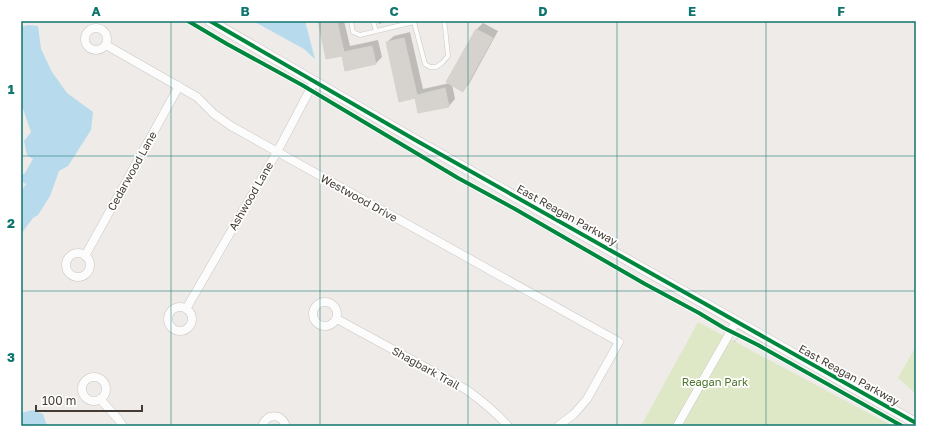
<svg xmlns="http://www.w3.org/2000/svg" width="937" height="447" font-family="'Golos Text',sans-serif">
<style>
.green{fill:#dee8c7}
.water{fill:#b7dbed}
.shadow{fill:#0003}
.building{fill:#d6d2ce;stroke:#d6d2cd}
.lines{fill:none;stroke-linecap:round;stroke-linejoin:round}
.service-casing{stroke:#cbc7c3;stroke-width:5}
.minor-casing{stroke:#cbc7c3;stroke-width:9}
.tertiary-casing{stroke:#cbc7c3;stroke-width:11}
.path{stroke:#cdcac6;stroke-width:1.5;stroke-dasharray:2 2;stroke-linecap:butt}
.service{stroke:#fcfcfc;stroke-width:4}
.minor{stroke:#fcfcfc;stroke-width:8}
.tertiary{stroke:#fcfcfc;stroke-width:10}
.cycleway-casing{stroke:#fff;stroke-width:6}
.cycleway{stroke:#00873e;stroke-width:4}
.grid{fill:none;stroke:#0f766e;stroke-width:1;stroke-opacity:0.55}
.labels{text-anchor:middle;stroke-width:3.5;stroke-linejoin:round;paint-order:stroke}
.street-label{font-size:11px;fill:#443c34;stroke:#fff}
.park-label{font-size:11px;fill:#4b7428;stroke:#fff}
.neatline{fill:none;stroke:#0f766e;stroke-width:1.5}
.grid-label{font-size:13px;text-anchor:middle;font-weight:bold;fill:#0f766e}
</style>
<rect width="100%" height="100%" fill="#eeebe8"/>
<path class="green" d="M698 322 889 424 888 426H641Z
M916 346V394L898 378Z"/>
<path class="water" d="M253 21H305L315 59 304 49Z
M28 25 38 26 41 49 52 72 67 93 93 112 91 130 68 166 59 171 50 196 38 215 33 218 21 234V192L26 184 21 181V176L25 173 33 159 27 155 24 141 31 132 21 103V27Z
M33 410 43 414 47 426H21V413Z"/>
<path class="shadow" d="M319 21H344L350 46 378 40 382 57 376 63 343 55Z
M378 21H389L379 24Z
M483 23 498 31 469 84 463 90 452 84 455 99 449 106 416 97 387 42 394 36 410 32 423 89 450 83 448 82 477 29Z"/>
<path class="building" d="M318 21H337L344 52 372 46 376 64 345 71 342 56 326 59Z
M476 29 493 38 463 92 446 82Z
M404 38 417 95 445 88 449 107 418 113 415 98 399 102 386 42Z"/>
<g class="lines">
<defs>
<path id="service" d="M351 21 353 32 360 35 414 22 425 64 430 67H436L442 63 448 56 445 27 444 21
M373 21 376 31"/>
<path id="minor" d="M85 39a11 11 0 1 1 22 0a11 11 0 1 1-22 0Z
M106 45 197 97 214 114 231 126 619 342 587 399 574 414 558 426
M66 265a12 12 0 1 1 24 0a12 12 0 1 1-24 0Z
M85 256 179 86
M313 314a12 12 0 1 1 24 0a12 12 0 1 1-24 0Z
M168 319a12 12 0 1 1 24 0a12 12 0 1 1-24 0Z
M186 309 277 152 314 82
M337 319 467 390C482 401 496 412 508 426
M82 389a12 12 0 1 1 24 0a12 12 0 1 1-24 0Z
M100 399 118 419 123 426
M262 426C267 413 281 413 286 426
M677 426 736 322"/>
<path id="tertiary" d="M210 21 417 141 916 423"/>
</defs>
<use href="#service" class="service-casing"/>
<use href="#minor" class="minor-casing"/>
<use href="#tertiary" class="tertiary-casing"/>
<path class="path" d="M734 342 740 336"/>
<use href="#service" class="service"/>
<use href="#minor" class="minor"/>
<use href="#tertiary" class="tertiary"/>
<defs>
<path id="cycleway" d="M188 21 227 44 302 85 458 178 515 209 645 284 699 313 724 328 758 345 902 426
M210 21 417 141 916 423"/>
</defs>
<use href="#cycleway" class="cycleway-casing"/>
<use href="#cycleway" class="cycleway"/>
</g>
<path class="grid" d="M171 21V426M320 21V426M468 21V426M617 21V426M766 21V426M21 156H916M21 291H916"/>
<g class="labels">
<g class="street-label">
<text transform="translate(132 171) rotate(-61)" y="4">Cedarwood Lane</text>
<text transform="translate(251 196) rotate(-60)" y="4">Ashwood Lane</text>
<text transform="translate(359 198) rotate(29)" y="4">Westwood Drive</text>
<text transform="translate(567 215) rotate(29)" y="4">East Reagan Parkway</text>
<text transform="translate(426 368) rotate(29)" y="4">Shagbark Trail</text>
<text transform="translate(849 375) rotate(29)" y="4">East Reagan Parkway</text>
</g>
<g class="park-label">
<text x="715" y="386">Reagan Park</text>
</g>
</g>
<rect width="937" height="447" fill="none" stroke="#ffffff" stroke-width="44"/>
<path d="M36 405v6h106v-6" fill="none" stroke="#443c34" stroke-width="2"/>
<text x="42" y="405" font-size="12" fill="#443c34" stroke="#ffffff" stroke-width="3" paint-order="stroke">100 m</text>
<rect x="22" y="22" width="893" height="403" class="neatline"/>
<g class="grid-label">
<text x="96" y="16">A</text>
<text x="245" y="16">B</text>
<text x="394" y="16">C</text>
<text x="543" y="16">D</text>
<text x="692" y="16">E</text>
<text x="841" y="16">F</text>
<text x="11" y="94">1</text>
<text x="11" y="228">2</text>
<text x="11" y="362">3</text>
</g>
</svg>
